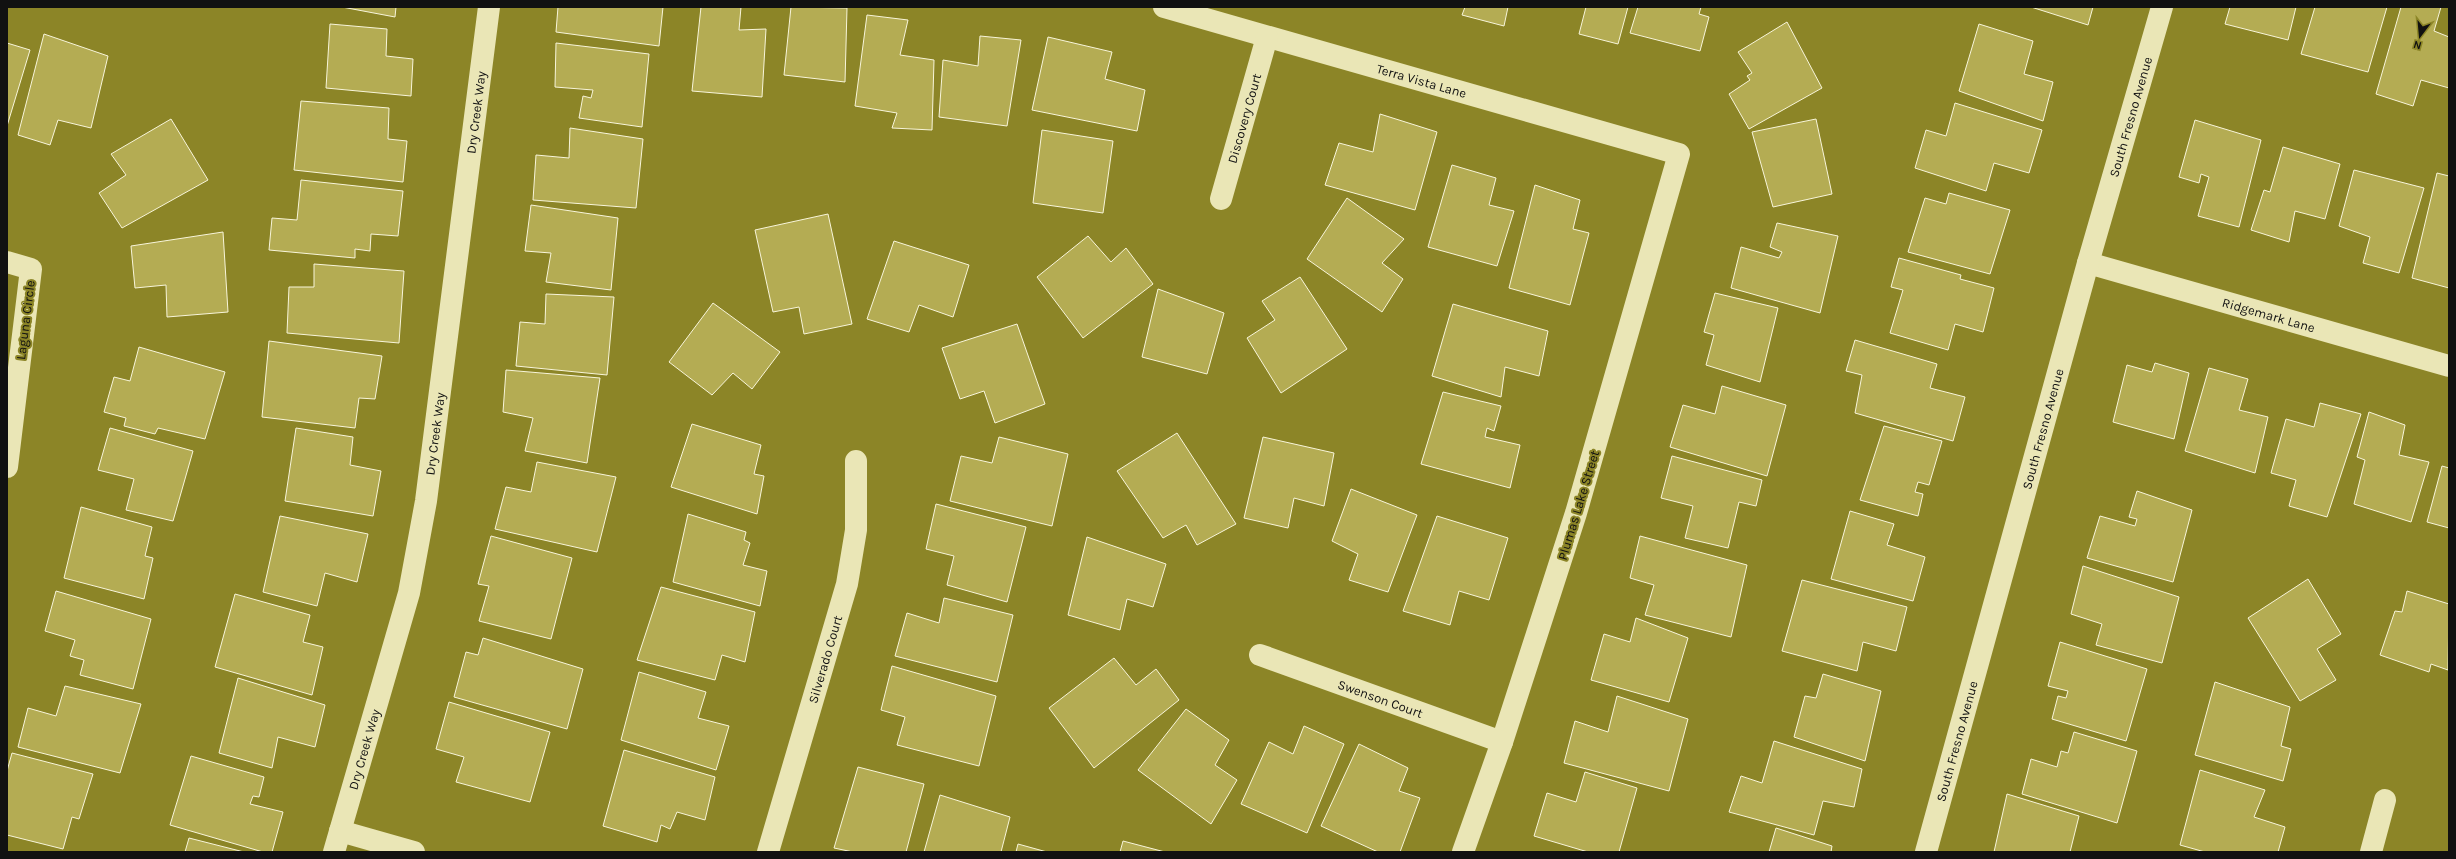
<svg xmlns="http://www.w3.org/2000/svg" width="2456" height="859" font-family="Karla,sans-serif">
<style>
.building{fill:#b4ac53;stroke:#f8f5da}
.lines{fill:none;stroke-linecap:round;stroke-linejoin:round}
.minor{stroke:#eae6b6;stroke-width:22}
.tertiary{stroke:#eae6b6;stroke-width:22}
.labels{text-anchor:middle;stroke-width:4;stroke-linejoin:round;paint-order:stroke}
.street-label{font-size:13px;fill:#111;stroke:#8c8527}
</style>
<rect width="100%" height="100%" fill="#8c8527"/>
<path class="building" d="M342 7H396L395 17Z
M558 7H663L659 46 556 32Z
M701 7H741L739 30 766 29 762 97 692 91Z
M791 7 847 8 845 82 784 75Z
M1465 7H1508L1504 26 1462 15Z
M1586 7H1628L1618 44 1579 34Z
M1638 7H1701L1699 14 1709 17 1700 51 1630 33Z
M2031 7H2093L2088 25Z
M2230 7H2296L2288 40 2225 24Z
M2315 7H2387L2368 72 2301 54Z
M2401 7H2441L2434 31 2449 37V88L2421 80 2413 106 2376 94Z
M867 15 908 20 900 55 934 60 932 130 892 128 897 113 855 106Z
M1787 22 1822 88 1749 129 1729 94 1750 80 1747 76 1752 73 1738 52Z
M330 24 387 29 386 56 413 59 411 96 326 88Z
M1979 24 2033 41 2024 74 2053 82 2043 121 1959 91Z
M44 34 108 56 91 128 58 120 50 145 18 135Z
M980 36 1021 40 1007 126 939 117 943 60 978 66Z
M1048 37 1112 52 1105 79 1145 90 1137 131 1032 110Z
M7 43 30 50 7 126Z
M556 43 649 54 642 127 579 118 583 96 591 98 593 90 555 87Z
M301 101 389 108 388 139 407 141 403 182 294 170Z
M1955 103 2042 130 2029 173 1994 163 1986 191 1915 168 1926 130 1946 136Z
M1380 114 1437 132 1415 210 1325 185 1339 143 1373 152Z
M171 119 208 180 122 228 99 193 126 175 111 154Z
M1816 119 1832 194 1773 207 1752 132Z
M2195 120 2261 140 2239 227 2198 216 2209 177 2201 174 2199 183 2179 177Z
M570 128 643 139 636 208 533 200 536 155 569 158Z
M1042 130 1113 141 1103 213 1033 203Z
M2283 147 2340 164 2325 219 2295 211 2289 242 2251 230 2264 190 2270 192Z
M1452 165 1496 178 1489 205 1514 211 1497 266 1428 247Z
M2354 170 2424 188 2399 273 2363 263 2370 237 2339 226Z
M2437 173 2449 176V288L2412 278Z
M301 180 403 191 398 236 371 234 370 251 355 249V258L269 250 272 218 297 220Z
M1535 185 1580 200 1573 229 1589 233 1570 305 1509 288Z
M1949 193 2010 210 1990 274 1908 252 1925 198 1946 204Z
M1347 198 1404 239 1382 263 1403 279 1382 312 1307 259Z
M531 205 618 218 611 290 546 282 551 253 525 251Z
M828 214 852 324 804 334 799 307 773 312 755 230Z
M1777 223 1838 236 1820 313 1731 288 1741 247 1779 258 1782 252 1770 247Z
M223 232 228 312 167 317 166 285 135 288 131 246Z
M1088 236 1111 262 1126 248 1153 284 1083 338 1037 277Z
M894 241 969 265 953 317 919 305 909 332 867 319Z
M1899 258 1961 275 1960 279 1994 288 1983 332 1955 324 1948 350 1890 333 1903 290 1891 287Z
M314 264 404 271 399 343 287 333 289 287H314Z
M1300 277 1347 349 1281 393 1247 338 1275 320 1262 301Z
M1158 289 1224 313 1207 374 1142 357Z
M1715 293 1778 308 1760 382 1706 365 1714 335 1704 332Z
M546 294 614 297 607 375 516 366 520 322 545 324Z
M713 303 780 352 752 389 733 373 712 395 669 362Z
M1453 304 1548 331 1539 376 1505 367 1501 397 1432 376Z
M1017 324 1045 404 995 423 984 391 960 399 942 348Z
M1855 340 1937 364 1930 388 1965 397 1953 441 1855 413 1862 375 1846 371Z
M269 341 382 356 375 399 359 398 355 428 262 417Z
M139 347 225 372 205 439 158 428 155 434 124 426 126 418 104 412 114 377 130 381Z
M2155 363 2189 373 2174 439 2113 422 2127 365 2152 372Z
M2209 368 2248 379 2239 410 2268 417 2255 473 2185 451Z
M506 370 600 378 587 463 525 451 533 418 503 412Z
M1722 386 1786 405 1767 476 1670 447 1683 405 1715 414Z
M1443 392 1501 406 1494 431 1487 428 1485 437 1520 445 1510 488 1421 464Z
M2320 403 2361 414 2327 517 2289 506 2296 480 2271 473 2286 419 2314 427Z
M2369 412 2405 425 2399 455 2429 462 2411 522 2354 504 2365 460 2357 457Z
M692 424 761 445 754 474 764 476 757 514 671 487Z
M1884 426 1942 441 1929 485 1918 482 1915 492 1923 494 1918 516 1860 500Z
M110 428 193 451 173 521 126 510 134 479 98 470Z
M296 428 353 437 350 465 381 471 373 516 285 501Z
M1177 433 1236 524 1197 545 1186 525 1163 538 1117 471Z
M999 437 1068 454 1052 526 950 501 961 456 992 463Z
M1263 437 1334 453 1324 506 1294 498 1288 528 1244 518Z
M1672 456 1762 480 1756 506 1739 502 1728 548 1685 538 1693 506 1661 498Z
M537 462 616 477 597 552 495 529 506 487 531 492Z
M2442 466 2449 468V528L2427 522Z
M1351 489 1417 515 1388 592 1349 580 1358 554 1332 541Z
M2137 491 2192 510 2173 582 2087 558 2100 516 2135 526 2137 519 2129 517Z
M936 504 1026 527 1007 602 947 585 954 556 926 549Z
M81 507 152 527 145 556 153 558 144 599 64 578Z
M1850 511 1894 524 1887 545 1925 557 1913 601 1831 579Z
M688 514 746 532 744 540 750 543 743 565 767 571 760 606 673 582Z
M280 516 368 534 357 582 325 573 317 606 263 592Z
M1437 516 1508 538 1489 600 1459 591 1450 625 1403 611Z
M491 536 572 558 551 639 479 621 489 586 478 584Z
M1640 536 1747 565 1731 637 1645 615 1654 585 1630 578Z
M1087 537 1166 564 1153 607 1127 599 1120 630 1068 615Z
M2083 566 2179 597 2162 663 2096 645 2102 624 2071 614Z
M2308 579 2341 634 2317 649 2336 680 2300 701 2248 618Z
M1802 580 1907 607 1896 651 1863 642 1857 671 1782 651Z
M661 587 755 612 745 662 722 655 715 680 637 660Z
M56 591 151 619 133 689 80 675 84 660 70 656 75 640 45 631Z
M2407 591 2449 604 2448 670 2431 664 2429 672 2380 655 2395 611 2402 612Z
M235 594 310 615 303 642 323 647 312 695 215 667Z
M944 598 1013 615 997 682 895 656 907 613 939 623Z
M1636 618 1688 638 1669 702 1591 680 1604 634 1630 642Z
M483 638 583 669 567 729 454 697 466 652 478 655Z
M2060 642 2147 669 2126 741 2052 719 2058 696 2066 698 2068 691 2048 686Z
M1114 658 1136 685 1156 669 1179 700 1094 768 1049 708Z
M892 666 996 696 979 766 897 745 905 717 881 710Z
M639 672 706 692 698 718 729 726 716 770 621 740Z
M1823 674 1881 691 1865 761 1794 737 1805 696 1816 698Z
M238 678 325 705 315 747 278 737 272 768 219 753Z
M2215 682 2290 707 2281 746 2291 749 2283 781 2195 755Z
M65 686 141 704 120 773 18 747 28 708 56 716Z
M1617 696 1688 719 1669 791 1564 763 1575 721 1608 732Z
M449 702 550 732 530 802 456 782 464 757 436 749Z
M1186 709 1229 740 1215 765 1237 780 1211 824 1138 770Z
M1304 726 1344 744 1307 833 1241 804 1269 742 1293 754Z
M2074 732 2137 751 2117 823 2022 794 2031 759 2057 767 2061 751 2068 753Z
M1774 741 1862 769 1854 807 1823 801 1814 835 1729 812 1741 776 1762 783Z
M1359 744 1408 768 1399 791 1420 798 1400 852H1378L1321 826Z
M624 750 715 777 705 820 677 812 670 829 661 825 657 842 603 826Z
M12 753 93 774 79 819 72 817 63 849 7 835V771Z
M191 756 264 777 259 797 253 796 250 804 283 812 272 852H263L170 825Z
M858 767 924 784 906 852H853L834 848Z
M2200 770 2265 790 2254 817 2285 827 2278 852H2205L2180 845Z
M1585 772 1637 788 1619 852H1588L1534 836 1547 793 1576 802Z
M2007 794 2079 816 2070 852H1994Z
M940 795 1010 817 1001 852H924Z
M1776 828 1832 846 1831 852H1769Z
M189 838 244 852H185Z
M1123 841 1165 852H1120Z
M1018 844 1047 852H1016Z"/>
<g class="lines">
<g class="minor">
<path id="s1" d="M1164 7 1679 154 1576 513 1502 742 1463 852"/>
<path id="s2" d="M1221 199 1267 37"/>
<path d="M7 262 31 269 7 467"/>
<path id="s3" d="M2088 263 2449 366"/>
<path id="s4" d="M1260 655 1502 742"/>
<path d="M340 831 414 852"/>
<path id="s5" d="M334 852 409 593 426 501 489 7"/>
<path id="s6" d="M768 852 847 584 856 530V461"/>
<path d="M2371 852 2385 800"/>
</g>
<path class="tertiary" id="s7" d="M1926 852 2088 263 2162 7"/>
</g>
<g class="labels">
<g class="street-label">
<text dy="5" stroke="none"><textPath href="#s1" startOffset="268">Terra Vista Lane</textPath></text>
<text dy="5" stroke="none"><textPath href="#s5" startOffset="755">Dry Creek Way</textPath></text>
<text dy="5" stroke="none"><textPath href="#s7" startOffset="763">South Fresno Avenue</textPath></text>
<text dy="5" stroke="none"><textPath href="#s2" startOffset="84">Discovery Court</textPath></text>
<text dy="5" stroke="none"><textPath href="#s3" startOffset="188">Ridgemark Lane</textPath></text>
<text transform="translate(25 320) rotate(-83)" y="5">Laguna Circle</text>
<text dy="5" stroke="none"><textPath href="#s7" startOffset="439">South Fresno Avenue</textPath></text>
<text dy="5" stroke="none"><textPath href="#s5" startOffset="431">Dry Creek Way</textPath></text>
<text transform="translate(1578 505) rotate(-73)" y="5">Plumas Lake Street</text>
<text dy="5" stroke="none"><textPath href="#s6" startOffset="201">Silverado Court</textPath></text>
<text dy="5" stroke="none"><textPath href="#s4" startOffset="128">Swenson Court</textPath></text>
<text dy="5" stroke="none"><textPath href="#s7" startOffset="115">South Fresno Avenue</textPath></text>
<text dy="5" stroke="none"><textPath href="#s5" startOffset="107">Dry Creek Way</textPath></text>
</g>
</g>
<rect width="2456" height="859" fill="none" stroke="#111111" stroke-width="16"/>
<g transform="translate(2420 36) rotate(196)" stroke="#8c8527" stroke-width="3" paint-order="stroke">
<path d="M0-3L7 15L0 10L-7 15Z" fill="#111111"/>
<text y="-6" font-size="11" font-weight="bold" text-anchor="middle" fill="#111111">N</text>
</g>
</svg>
